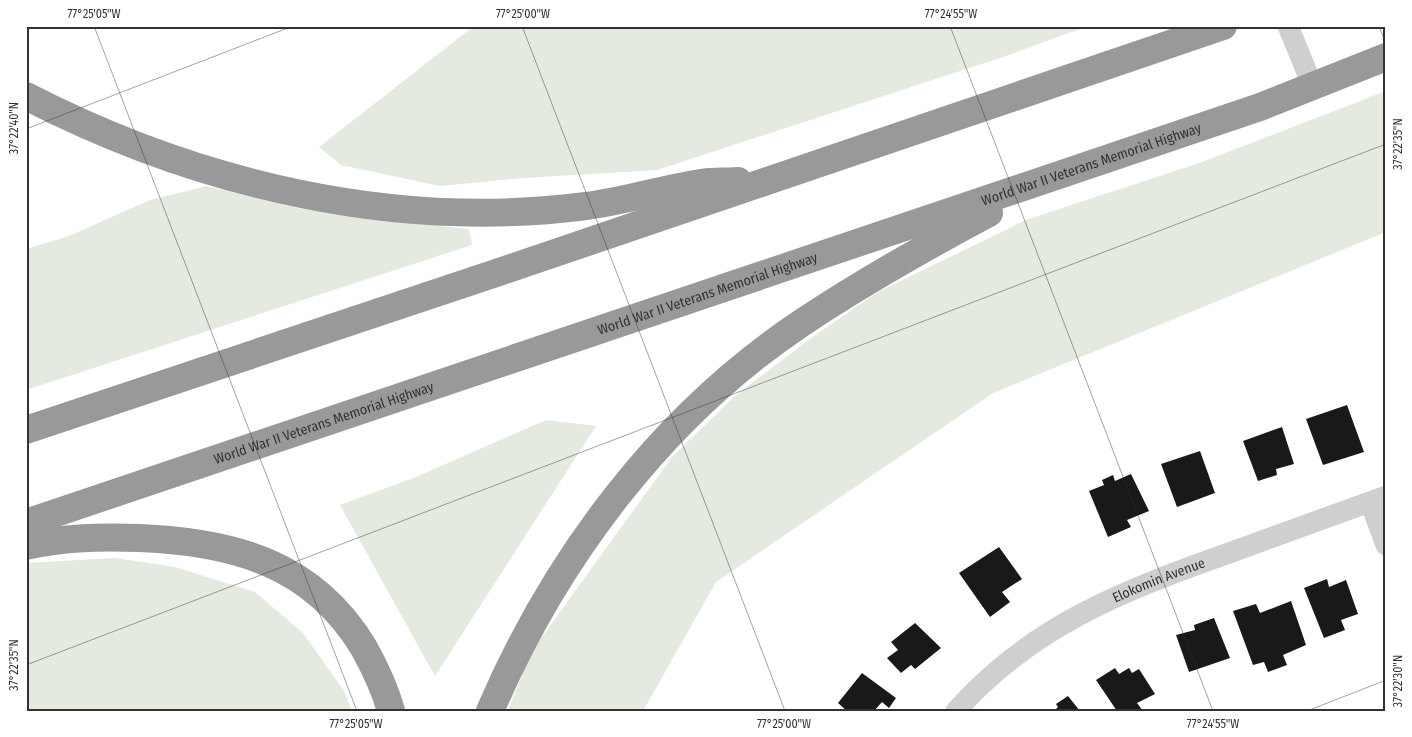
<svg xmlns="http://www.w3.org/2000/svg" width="1412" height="737" font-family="'Fira Sans Condensed',sans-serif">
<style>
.green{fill:#e4eadf}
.building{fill:#191919}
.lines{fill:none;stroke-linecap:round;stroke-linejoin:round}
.minor{stroke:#cfcfcf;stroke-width:21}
.highway{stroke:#999;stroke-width:28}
.ticks{fill:none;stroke:#323232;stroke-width:1;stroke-opacity:0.45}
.labels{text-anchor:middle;stroke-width:5;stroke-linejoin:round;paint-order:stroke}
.street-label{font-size:14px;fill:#323232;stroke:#fff}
.neatline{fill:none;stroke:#323232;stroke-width:2}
.ticks-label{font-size:12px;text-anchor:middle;fill:#323232}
</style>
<rect width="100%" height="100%" fill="#fff"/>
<path class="green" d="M474 26H1088L1006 56 657 170 524 178 440 186 341 165 319 147Z
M1386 91V232L993 393 716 582 643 711H508L531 652 672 457 735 396 811 338 878 292 1026 220 1202 162Z
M207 186 297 208 391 221 469 229 472 245 26 390V249L69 236 150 200Z
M546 420 596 426 435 676 340 505 416 477Z
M115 558 175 567 255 592 303 633 344 691 352 711H26V563Z"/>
<path class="building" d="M1347 405 1364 452 1323 465 1306 419Z
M1282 427 1294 464 1276 469 1277 475 1258 481 1243 441Z
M1200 451 1215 493 1177 507 1161 464Z
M1131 474 1149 511 1127 520 1131 527 1108 537 1089 491 1104 485 1102 480 1113 475 1115 481Z
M999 547 1022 579 1002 592 1010 602 990 617 959 573Z
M1327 579 1329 587 1346 580 1358 614 1341 620 1345 630 1324 638 1304 588Z
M1291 601 1306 645 1283 655 1287 665 1268 672 1264 662 1253 665 1233 611 1256 604 1260 613Z
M1214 618 1230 658 1189 672 1176 635 1195 630 1194 625Z
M915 623 941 648 915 669 911 665 901 673 887 658 898 650 891 642Z
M1115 668 1119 674 1129 668 1132 673 1139 669 1155 694 1137 703 1143 711H1117L1096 680Z
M862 673 896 698 889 708 882 702 874 711H847L838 703Z
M1068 696 1080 711H1054L1058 707 1056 704Z"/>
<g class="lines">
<g class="minor">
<path d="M1288 26 1313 87"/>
<path d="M1370 502 1386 545"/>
<path id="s1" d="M956 711C1032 625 1125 590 1229 553 1281 534 1333 515 1386 496"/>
</g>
<g class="highway">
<path d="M26 96C197 184 394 231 586 206 624 201 662 189 701 183 713 181 726 182 738 181"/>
<path d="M26 430C426 298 824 162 1223 26"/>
<path id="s2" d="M26 523 1059 175 1260 107 1386 57"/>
<path d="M26 546C64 537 101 537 140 538 233 542 313 563 364 648 375 668 385 689 391 711"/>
<path d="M490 711C556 557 663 415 803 322 863 282 925 247 989 213"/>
</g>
</g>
<path class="ticks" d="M94 26 357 711M522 26 785 711M950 26 1213 711M1379 26 1386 44M26 129 293 26M26 665 1386 144M1307 711 1386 680"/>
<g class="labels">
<g class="street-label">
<text dy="5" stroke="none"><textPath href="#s2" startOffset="1124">World War II Veterans Memorial Highway</textPath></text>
<text dy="5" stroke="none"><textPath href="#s2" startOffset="719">World War II Veterans Memorial Highway</textPath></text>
<text dy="5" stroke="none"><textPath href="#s2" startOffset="314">World War II Veterans Memorial Highway</textPath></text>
<text dy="5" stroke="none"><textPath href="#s1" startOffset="244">Elokomin Avenue</textPath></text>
</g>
</g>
<rect width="1412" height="737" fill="none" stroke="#ffffff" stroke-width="55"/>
<rect x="28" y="28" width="1356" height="682" class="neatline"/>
<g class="ticks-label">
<text x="94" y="18">77°25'05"W</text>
<text x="523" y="18">77°25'00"W</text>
<text x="951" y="18">77°24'55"W</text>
<text transform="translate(14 128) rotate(-90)" y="4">37°22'40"N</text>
<text transform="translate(1398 144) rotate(-90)" y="4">37°22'35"N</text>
<text transform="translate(14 665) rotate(-90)" y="4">37°22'35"N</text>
<text transform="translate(1398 681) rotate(-90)" y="4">37°22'30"N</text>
<text x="356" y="728">77°25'05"W</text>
<text x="784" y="728">77°25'00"W</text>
<text x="1213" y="728">77°24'55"W</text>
</g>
</svg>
